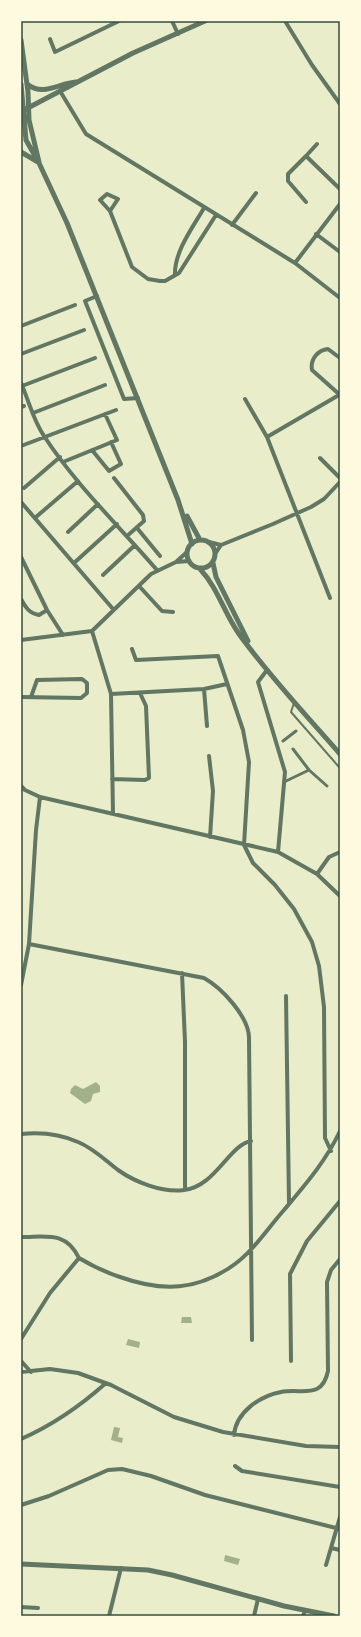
<svg xmlns="http://www.w3.org/2000/svg" width="361" height="1637" font-family="Barlow,sans-serif">
<style>
.water{fill:#a3b18a}
.lines{fill:none;stroke-linecap:round;stroke-linejoin:round}
.service{stroke:#617663;stroke-width:2}
.pedestrian{stroke:#617663;stroke-width:3}
.minor{stroke:#617663;stroke-width:4}
.tertiary{stroke:#617663;stroke-width:5}
.neatline{fill:none;stroke:#344e41;stroke-width:1.5}
</style>
<rect width="100%" height="100%" fill="#e9edc9"/>
<path class="water" d="M96 1082 100 1086V1092L93 1094 91 1101 85 1104 70 1093 71 1089 75 1085 83 1089Z
M182 1317H191L192 1323H181Z
M128 1339 140 1342 139 1348 126 1345Z
M114 1427 120 1428 118 1437 123 1438 122 1443 111 1440Z
M225 1555 240 1559 238 1565 224 1561Z"/>
<g class="lines">
<path class="service" d="M294 703 291 712 339 767 340 766"/>
<path class="pedestrian" d="M283 741 296 731
M309 770 327 786
M284 782 309 770 293 749"/>
<path class="minor" d="M172 21 178 34
M285 21 312 65 340 104
M50 39 55 52 119 21
M60 91 86 134 295 263 340 298
M306 156 317 144
M306 202 288 181V174L306 156 340 189
M110 211 100 200 107 194 118 199 110 211 132 267 148 279 160 281H165L179 273 216 215
M232 225 256 193
M316 234 340 252
M295 263 340 204
M175 275C174 252 193 227 204 208
M97 296 85 301 124 399 138 398
M21 326 75 305
M21 354 84 330
M340 358 328 349C318 350 310 359 312 370L340 395
M21 383C29 401 33 420 44 436 76 485 119 526 157 570
M22 386 95 358
M245 399 267 437 330 598
M21 407 24 406
M33 413 105 385
M267 437 339 395
M21 446 116 410
M92 450 109 471 121 464 111 442
M320 458 340 478
M63 462 117 440 105 414
M114 478 143 515 144 521 127 536
M24 488 60 457
M21 502 113 609
M36 517 78 481
M137 528 160 556
M68 532 98 504
M209 542 221 545 273 524 311 507 324 499 340 482
M215 554 221 545
M21 557 47 610 63 635
M176 562 189 561
M74 563 117 524
M103 575 135 545
M139 586 162 611 173 612
M21 599C26 608 29 613 39 615L47 610
M92 631 111 694 113 814
M21 640 92 631 151 574 176 562 187 552
M132 649 136 660 218 656 243 730 249 762 244 845 253 863 275 885 294 909 312 942 319 966 324 1007 325 1138 331 1151
M267 670 258 682 285 772 278 852
M204 689 207 726
M111 694 204 689 227 684
M21 697 81 698 87 693V683L82 679 37 680 31 697
M209 756 213 791 210 837
M112 779 145 780 149 778 146 706 140 693
M21 786 25 790 40 797 278 852 317 874 340 896
M317 874 329 857 340 852
M29 944 204 978C222 988 249 1017 249 1038L252 1340
M182 973 185 1042V1190
M21 985 29 944 36 830 40 797
M286 996 289 1203
M21 1134C40 1132 60 1134 78 1142 93 1148 105 1160 118 1170 135 1182 162 1193 184 1190 215 1187 229 1145 251 1141
M21 1237C47 1237 66 1231 79 1258L50 1293 21 1339
M79 1258C92 1266 105 1272 120 1277 162 1292 198 1291 235 1264 254 1250 268 1228 284 1210 305 1185 326 1161 340 1131
M21 1361 31 1372
M291 1361 290 1274 307 1241 340 1201
M21 1372 50 1369 78 1373 111 1385 174 1417 223 1432 306 1446 340 1447
M234 1435C236 1412 260 1396 281 1392 302 1388 322 1400 328 1371L327 1282 331 1270 340 1259
M21 1439C53 1425 79 1407 106 1383
M235 1466 242 1471 340 1487
M21 1505 49 1496 108 1470 122 1469 151 1476 205 1495 340 1529
M331 1548 340 1550
M326 1565 340 1517
M21 1607 38 1608
M109 1616 121 1568
M254 1616 258 1599
M303 1616 305 1611"/>
<path class="tertiary" d="M21 40 28 92 29 120 39 162
M21 84 26 140 39 163 67 223 178 500 192 544
M27 84C43 97 59 83 76 82
M22 111 133 53 205 21
M21 152 38 162
M187 516 200 540
M187 554a14 14 0 1 1 28 0a14 14 0 1 1-28 0Z
M213 563 216 577 248 641
M200 569C218 588 224 613 239 634 270 677 306 715 340 754
M21 1564 148 1570 172 1575 284 1606 334 1616"/>
</g>
<rect width="361" height="1637" fill="none" stroke="#fefae0" stroke-width="44"/>
<rect x="22" y="22" width="317" height="1593" class="neatline"/>
</svg>
